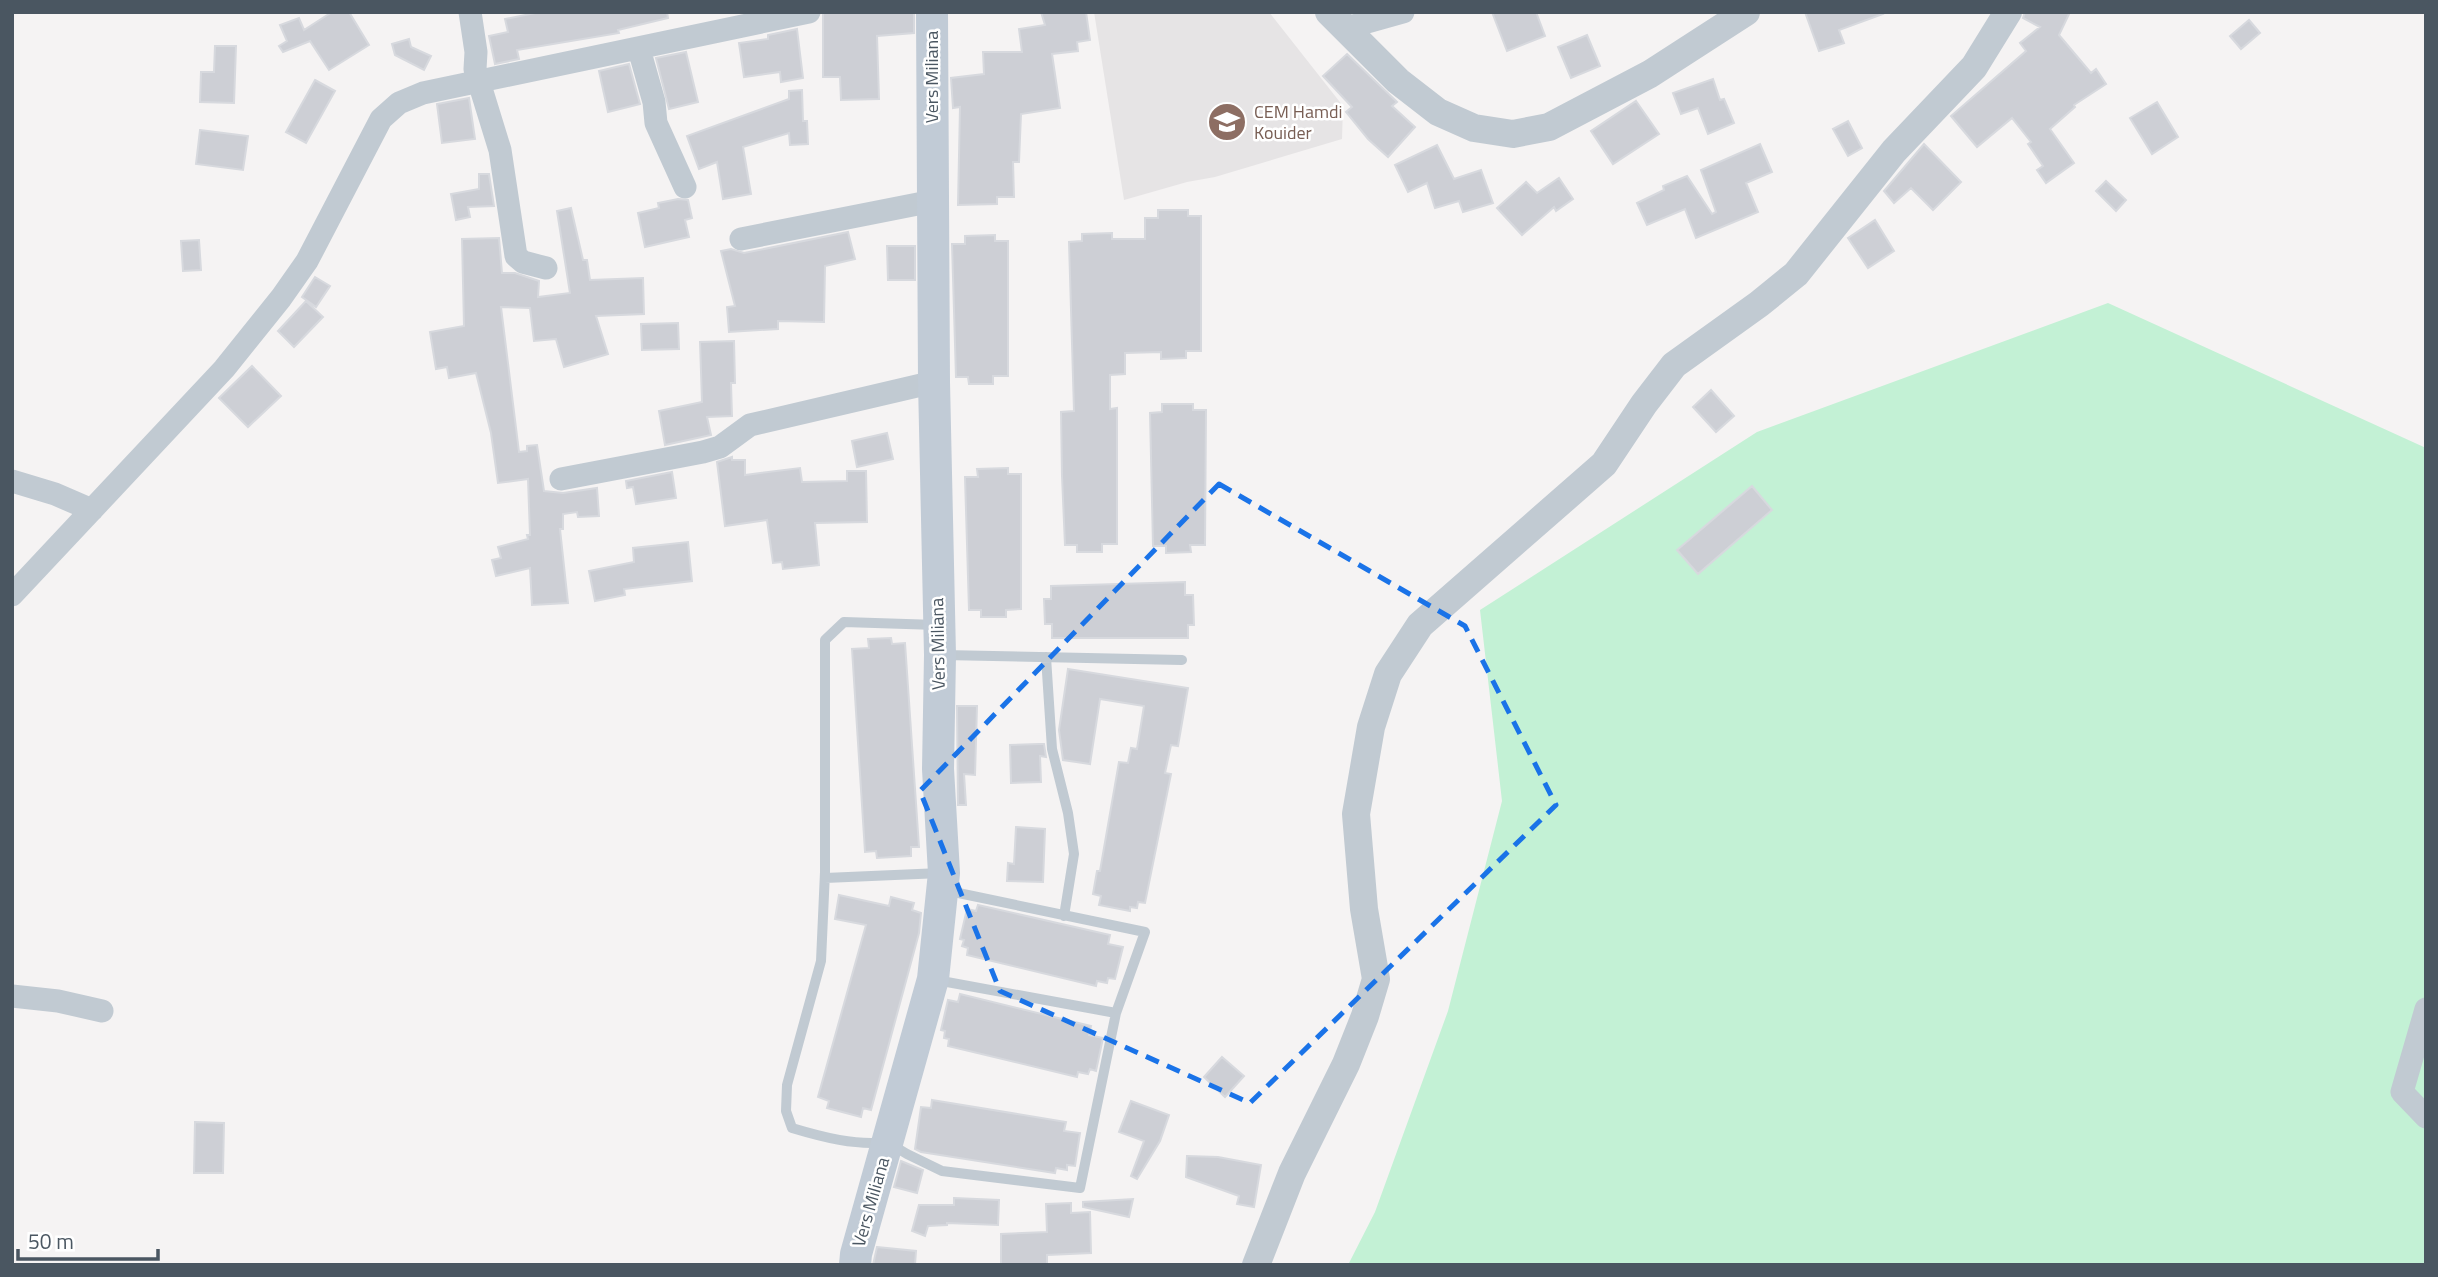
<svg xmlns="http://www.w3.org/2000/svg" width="2438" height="1277" font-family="'Titillium Web',sans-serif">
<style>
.education{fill:#e6e4e5}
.green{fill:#c3f1d5}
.building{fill:#cdcfd5;stroke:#d7d9de;stroke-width:2}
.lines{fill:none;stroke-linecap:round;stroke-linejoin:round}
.service{stroke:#c1cad2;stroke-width:10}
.minor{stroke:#c1cad2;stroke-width:23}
.tertiary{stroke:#c1cad2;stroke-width:28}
.secondary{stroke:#c1cbd6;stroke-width:32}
.marked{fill:none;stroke:#1a73e8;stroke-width:5;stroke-dasharray:14 9;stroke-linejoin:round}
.labels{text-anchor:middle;stroke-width:5;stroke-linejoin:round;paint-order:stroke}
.street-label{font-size:18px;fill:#4a5661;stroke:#fff}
.education-label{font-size:18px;fill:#785e54;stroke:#fff;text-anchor:start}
</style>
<rect width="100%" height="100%" fill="#f5f3f3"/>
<path class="education" d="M1094 12H1269L1343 106 1342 139 1215 177 1187 182 1124 200Z"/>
<path class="green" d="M2108 303 2426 448V1265H1348L1375 1212 1448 1011 1502 801 1480 610 1757 432Z"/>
<path class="building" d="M332 12H349L369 45 329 70 310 41 283 52 279 46 287 41 280 25 299 18 304 30Z
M540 12H667L668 18 618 30 619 33 517 50 519 59 495 64 489 36 508 32 505 19Z
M860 12H914V33L877 36 879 99 841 100 840 77H823V13Z
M1041 12H1086L1090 40 1077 42 1078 51 1052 54 1060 108 1021 114 1019 162H1013L1014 197H997V204L958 205 960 107 953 108 951 78 984 74 983 52H1022L1019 29 1045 25Z
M1492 12H1536L1545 36 1507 51Z
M1805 12H1882L1883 14 1839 30 1844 43 1819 51Z
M2025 12H2070L2059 35 2091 73 2096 69 2106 84 2074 105 2075 107 2050 129 2074 163 2046 183 2037 170 2043 166 2028 144 2031 142 2012 118 1977 147 1951 116 2026 51 2020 43 2040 27 2023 18Z
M2249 20 2260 33 2241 49 2230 36Z
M797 29 803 78 781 82 780 72 744 77 739 43 768 39V35Z
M1587 35 1600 66 1571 78 1558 47Z
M409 39 411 47 431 56 424 70 395 55 392 44Z
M215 46H236L234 103 200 102 201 72H214Z
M686 52 698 102 669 109 656 58Z
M1347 54 1397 102 1392 106 1415 127 1388 157 1368 139 1346 112 1352 107 1323 76Z
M629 64 640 104 608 112 599 71Z
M1713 79 1720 100 1724 99 1734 123 1708 134 1698 108 1681 114 1673 93Z
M315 80 335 91 306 143 286 132Z
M802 90 803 121H807L808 144 790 145 789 133 743 147 751 194 723 199 717 162 699 169 687 136 789 99V91Z
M469 98 475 139 442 143 437 104Z
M1636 101 1659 134 1613 164 1591 131Z
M2157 102 2178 137 2152 154 2130 118Z
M1848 121 1862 148 1848 156 1833 129Z
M200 130 248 136 243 170 196 164Z
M1760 144 1772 172 1746 183 1758 212 1696 238 1685 209 1647 225 1637 203 1664 190 1663 186 1687 176 1712 214 1716 212 1701 170Z
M1924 144 1961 182 1933 210 1911 188 1894 203 1884 191Z
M1437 145 1454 179 1481 170 1493 203 1463 212 1459 201 1435 208 1427 183 1408 192 1395 165Z
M479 174H489L494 206 468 207 470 217 456 220 451 194 479 189Z
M1559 178 1573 199 1556 211 1554 207 1522 235 1497 208 1526 182 1537 193Z
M2106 181 2126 200 2116 211 2096 191Z
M678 199 688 200 692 218 685 220 689 237 645 247 638 213 659 208 658 203Z
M571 208 583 260H587L590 280 643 278 644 314 596 316 608 354 564 367 556 339 534 341 530 308 501 307 519 452 527 451V446L537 445 544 491 563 493 597 488 599 516 578 517 577 512 563 514V529H560L568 603 532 605 530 568 496 576 492 560 501 558 498 547 528 539 527 535H530L528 479 498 483 491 433 476 373 449 378 447 367 436 369 430 332 464 326 462 239 499 238 502 273H515L539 281 538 297 570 293 557 211Z
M1158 210H1188V216H1201V351H1186V358L1161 359V352L1125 353V374L1110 375V409L1117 408V544H1102V552H1077V545H1065L1062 476 1061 412 1074 411 1069 242 1082 241V234L1112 233V239H1145V218H1158Z
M1875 220 1894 251 1868 268 1848 238Z
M848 232 855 259 825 266 824 322 778 321V329L729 332 727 307 735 306 721 251 731 249 744 253Z
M995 235V241H1008V376H993V384H969L968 377H956L952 244H965V236Z
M199 240 201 270 183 271 181 241Z
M887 246H915V280H888Z
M315 277 330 286 316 307 302 297Z
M306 301 323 317 294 347 278 331Z
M678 323 679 349 642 350 641 324Z
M734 341 735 383H731L732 416 707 417 711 435 665 445 659 411 702 402 700 342Z
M252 366 281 396 248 427 219 398Z
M1711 390 1734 416 1716 432 1693 407Z
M1162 404H1193V410H1206L1205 545H1190L1191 552 1166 553V546H1153L1150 413 1162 412Z
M887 433 893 459 857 467 852 441Z
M732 457V460H745V475L800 468 802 482 847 481V471H866L867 522 815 523 819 565 783 569 782 562 773 563 767 520 725 526 717 462Z
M1008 468V474H1021V609L1006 610V617H981V610H969L965 477H978L977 469Z
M672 472 676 498 636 504 633 487 627 488 626 481Z
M1752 486 1772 510 1698 574 1677 550Z
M688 542 692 581 624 589 625 595 595 601 589 571 634 562 633 548Z
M1185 582V595H1193L1194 625H1188V638H1052V624H1045L1044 599H1051V586Z
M891 638 892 644 905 643 919 847H911V856L877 858 876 851 865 852 852 649 869 648 868 639Z
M1068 669 1188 688 1178 746 1171 745 1165 773 1171 774 1145 903 1138 902 1137 908 1130 907V911L1099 905 1101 896 1093 894 1097 871H1100L1119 762 1128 763 1131 748 1137 749 1144 706 1100 699 1090 764 1063 760 1059 730Z
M957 706H977L975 775 964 774 966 805H958Z
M1039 744H1044L1046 757 1040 756 1041 782 1011 783 1010 745Z
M1016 827 1045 829 1043 882 1007 881 1008 863 1014 864Z
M839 895 889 906 891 897 914 903 912 910 921 913 919 933 871 1110 863 1108 861 1117 827 1108 829 1101 818 1097 866 925 835 919Z
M978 905 1110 935 1108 944 1123 947 1115 979 1108 978 1107 983 1097 981 1096 986 967 955 968 948 962 946 964 940 960 939 967 909 976 911Z
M960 994 1091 1026 1089 1035 1103 1038 1096 1071 1090 1069 1088 1074 1078 1072 1077 1077 948 1046 949 1039 944 1038 945 1031 941 1030 948 1000 958 1002Z
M1222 1057 1244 1076 1225 1097 1204 1077Z
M932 1100 1066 1122 1064 1131 1080 1133 1075 1166 1067 1165V1170L1056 1168 1055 1173 921 1152 915 1149 921 1107 931 1108Z
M1131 1101 1169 1115 1160 1141 1137 1179 1131 1176 1144 1141 1119 1132Z
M195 1122 224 1123 223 1173H194Z
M1187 1156 1218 1157 1261 1165 1254 1207 1237 1204 1239 1196 1186 1177Z
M901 1161 923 1170 917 1193 894 1187Z
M954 1198 999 1200 998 1225 947 1223V1225L928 1226 925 1236 912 1231 919 1205H954Z
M1133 1199 1129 1217 1083 1207V1202Z
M1071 1203V1213L1090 1212 1091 1253 1047 1255V1265L1001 1264V1234L1047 1232 1046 1204Z
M877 1247 916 1251 915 1265H873Z"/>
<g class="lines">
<path class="service" d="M943 655 1182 660
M1046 657 1052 749 1068 813 1074 854 1064 916
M825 878 941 873
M944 890 1145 932 1116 1013
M936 980 1116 1013 1080 1188 942 1171 907 1154 887 1142C856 1146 822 1137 792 1128L786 1111 787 1085 821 961 825 872V640L844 622 937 625"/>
<path class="minor" d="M470 12 476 52 475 69 500 150 516 256 523 262 546 268
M1346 28 1403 12
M639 49 654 102 656 123 685 187
M741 239 933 201
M561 479 703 452 720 447 750 425 934 382
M12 481 55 494 92 510
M12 595 224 369 281 298 307 261 381 119 399 103 423 93 809 12
M12 996 58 1001 102 1011
M2426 1009 2402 1092 2426 1117"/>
<path class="tertiary" d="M1329 12 1398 81 1438 112 1474 128 1513 134 1549 127 1650 74 1746 12
M1256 1265 1292 1173 1346 1064 1365 1016 1376 979 1364 909 1356 814 1371 727 1388 674 1420 625 1604 464 1644 404 1674 365 1759 304 1796 274 1894 151 1974 67 2008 12"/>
<path class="secondary" d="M855 1265 856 1254 933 979 944 873 938 769 940 655 934 382 932 12"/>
</g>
<path class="marked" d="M1219 484 1465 626 1556 805 1250 1103 1000 991 920 791Z"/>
<defs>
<symbol id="school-disc" viewBox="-11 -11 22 22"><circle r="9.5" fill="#8d6e63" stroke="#fff"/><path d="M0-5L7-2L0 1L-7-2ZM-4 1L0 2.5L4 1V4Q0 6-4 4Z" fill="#fff"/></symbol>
</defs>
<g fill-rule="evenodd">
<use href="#school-disc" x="1205" y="100" width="44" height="44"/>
</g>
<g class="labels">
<g class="street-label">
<text transform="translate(932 77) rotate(-90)" y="6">Vers Miliana</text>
<text transform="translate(938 644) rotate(-91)" y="6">Vers Miliana</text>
<text transform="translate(871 1202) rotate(-74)" y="6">Vers Miliana</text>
</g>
<g class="education-label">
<text x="1254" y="118">CEM Hamdi<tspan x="1254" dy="21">Kouider</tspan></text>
</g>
</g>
<rect width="2438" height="1277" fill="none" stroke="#4a5661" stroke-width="28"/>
<path d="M18 1249v10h140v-10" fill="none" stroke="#4a5661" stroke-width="3.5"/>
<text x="28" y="1249" font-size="21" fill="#4a5661" stroke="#ffffff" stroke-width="5" paint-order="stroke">50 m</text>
</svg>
